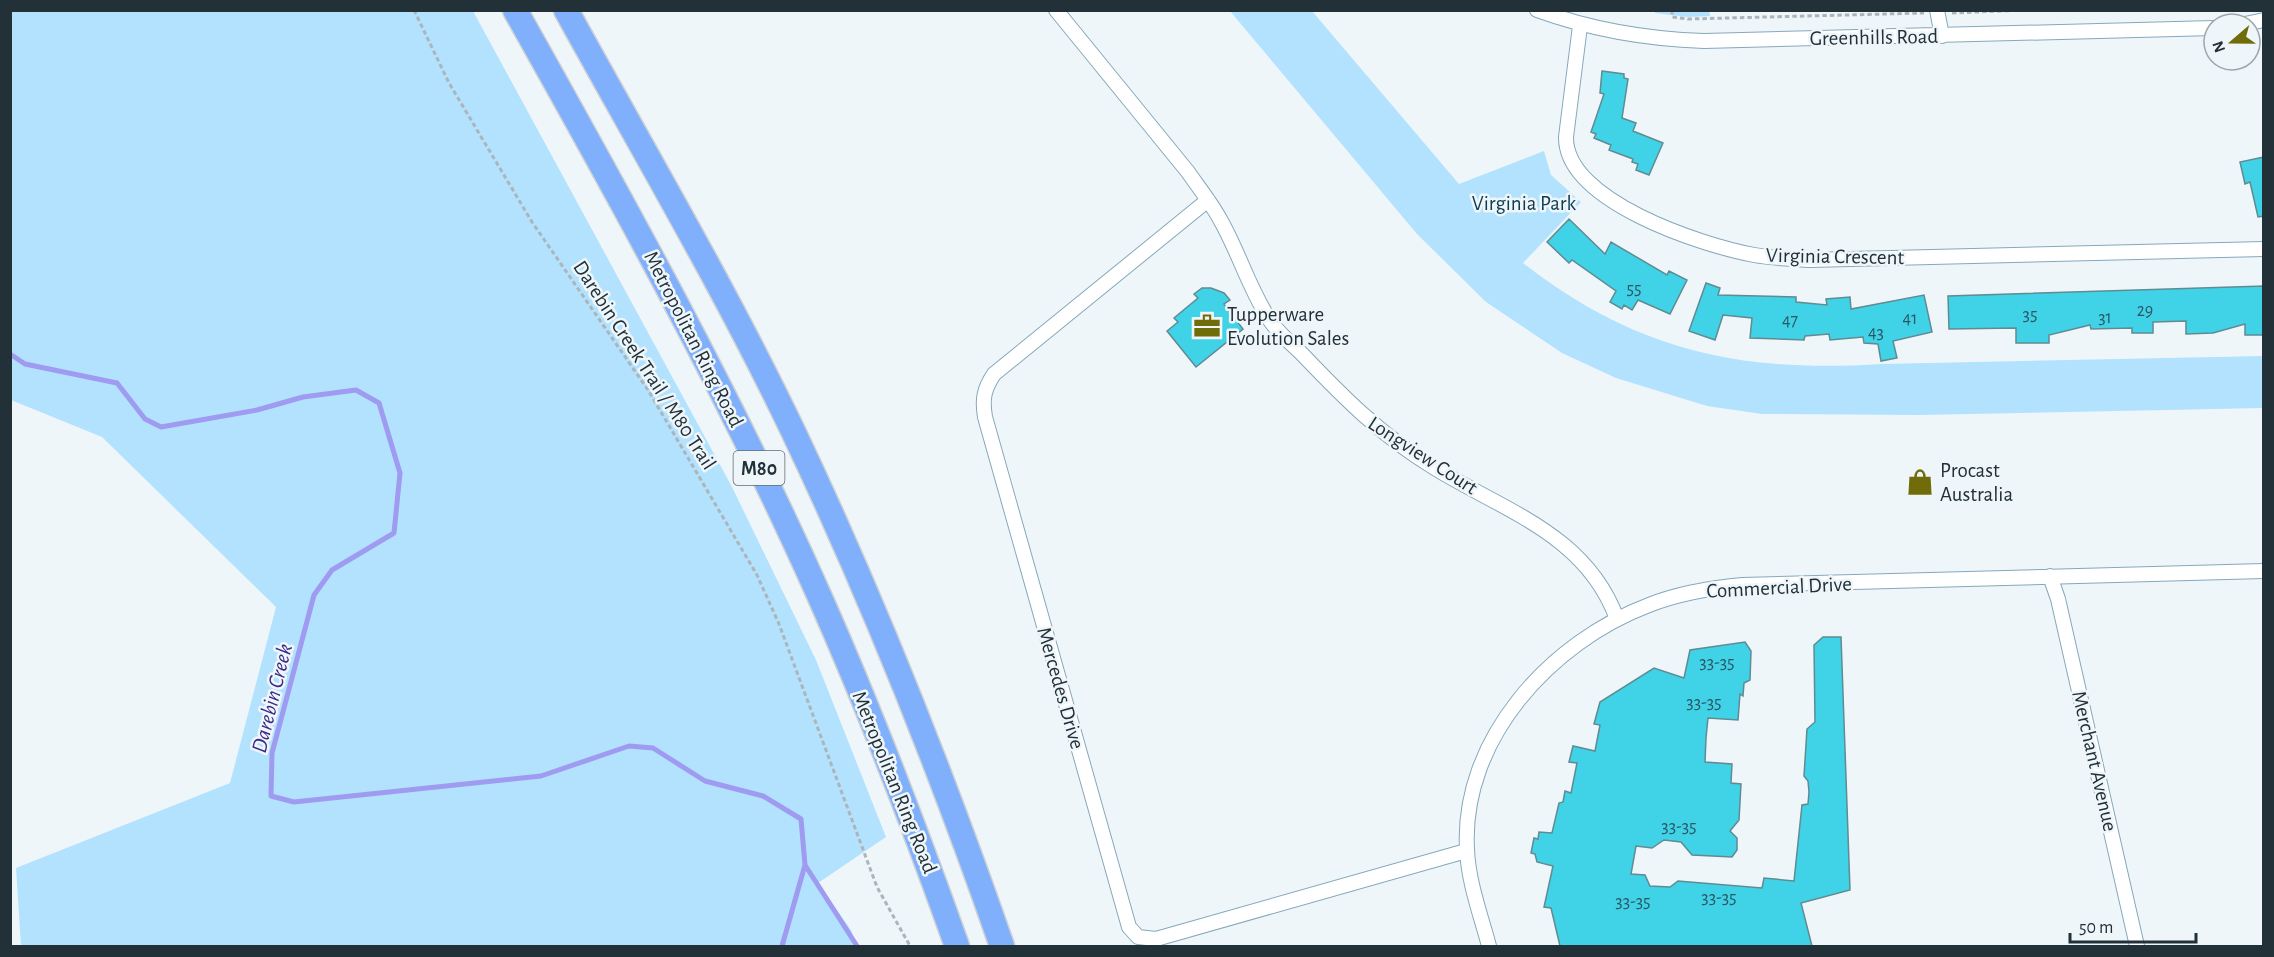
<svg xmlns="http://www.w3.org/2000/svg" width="2274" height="957" font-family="'Alegreya Sans',sans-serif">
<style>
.green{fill:#b3e2fe}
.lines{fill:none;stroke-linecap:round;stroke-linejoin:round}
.stream{stroke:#9e9bf0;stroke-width:5}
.building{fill:#40d2e6;stroke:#5f8b92;stroke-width:1.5}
.street-casing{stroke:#85a8bc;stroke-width:16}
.highway-casing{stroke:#ced1d3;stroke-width:27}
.path{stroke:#abb5ba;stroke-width:3;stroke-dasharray:4.5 3;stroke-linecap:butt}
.street{stroke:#fff;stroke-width:14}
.highway{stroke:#80b0fc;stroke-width:24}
.labels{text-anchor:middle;stroke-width:5;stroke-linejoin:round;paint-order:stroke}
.number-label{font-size:18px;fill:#2a5864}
.shield{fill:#eff6fa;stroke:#606b72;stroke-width:1.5}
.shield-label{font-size:20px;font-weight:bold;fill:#223038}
.street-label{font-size:21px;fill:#223038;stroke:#eff6fa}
.park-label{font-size:21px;fill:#0e3c51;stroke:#eff6fa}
.poi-label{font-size:21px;fill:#223038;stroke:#eff6fa;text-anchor:start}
.water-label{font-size:22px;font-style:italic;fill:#3c298a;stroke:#eff6fa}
</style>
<rect width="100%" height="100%" fill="#eff6fa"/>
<path class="green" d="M10 11H473L731 485 816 660 886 837 818 883 851 930 856 946H21L16 868 230 783 276 607 102 437 11 400Z
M1230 11H1312L1459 184 1544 151 1551 175 1581 202 1523 263C1636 351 1740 373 1882 364L2263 356V408L1920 415 1762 414 1707 406 1616 378 1562 353 1486 302 1417 234Z
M1655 11H1709L1710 16 1688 17 1655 13Z"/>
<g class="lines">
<path class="stream" d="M10 354 25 364 117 383 145 419 161 427 257 410 303 397 356 390 379 403 400 473 394 533 332 570 314 595 272 753 271 796 294 802 541 776 629 746 653 748 705 781 763 796 801 819 805 865 782 946
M805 865 857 946"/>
</g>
<path class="building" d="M1602 71 1624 74V78L1628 79 1622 118 1636 123 1633 131 1663 143 1649 175 1636 170 1638 164 1632 162 1633 159 1609 150 1611 145 1594 138 1596 134 1591 132 1604 94 1600 93Z
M2264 157V216L2258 217 2250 182 2245 184 2240 162Z
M1569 219 1605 254 1611 242 1667 275 1669 271 1687 280 1670 314 1638 300 1632 310 1624 305 1622 309 1610 302 1616 291 1572 260 1569 263 1547 242Z
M1706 283 1720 288 1718 295 1796 297V302L1827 305 1826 299 1850 297 1851 309 1924 295 1932 332 1893 341 1897 358 1881 361 1878 344 1864 343 1863 337 1830 340 1829 334 1805 336 1804 340 1750 338 1752 318 1723 315 1715 340 1689 331Z
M2264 286V335H2245V324L2213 333 2186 334V321L2153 322V333H2132V328L2091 329 2090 325 2049 335V343H2016V328L1949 329 1948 296Z
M1202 288H1211L1224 293 1230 300 1224 304 1243 329 1196 367 1167 331 1178 322 1174 318 1198 298 1194 294Z
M1823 637H1841L1850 890 1801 903 1812 946H1560L1551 908 1544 907 1553 866 1537 862 1535 854 1531 853 1534 838 1538 839 1539 832 1552 833 1559 803 1563 802 1565 791 1571 793 1577 763 1569 762 1573 746 1595 751 1600 725 1594 724 1600 702 1654 668 1684 678 1690 650 1745 642 1751 651 1750 680 1744 683 1743 696 1740 694 1738 720 1708 718 1706 738 1705 762 1732 764 1731 783 1741 784 1739 820 1730 831 1737 838V850L1732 857 1692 855 1681 842 1664 840 1652 848 1636 846 1631 874 1645 875 1650 886 1670 887 1678 881 1762 888 1764 878 1794 881 1802 805 1808 804 1809 792 1808 781 1804 776 1807 729 1815 722 1814 645Z"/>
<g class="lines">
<defs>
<path id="street" d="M1056 10 1188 172C1199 188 1212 204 1221 221 1239 253 1249 288 1269 319 1277 332 1292 344 1303 355 1345 399 1381 435 1433 467 1504 511 1586 534 1617 619
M1537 10C1592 30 1645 39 1704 41L2214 28
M1937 10 1942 36
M2245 24 2264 20
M1580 26 1566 137C1565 201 1701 245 1754 255 1772 258 1790 259 1809 260L2264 249
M1208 200 994 374C984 389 982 399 985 417L1129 927 1138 937 1156 939 1466 851
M2050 576 2058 599 2137 946
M1489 946C1481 916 1468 881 1467 849 1461 739 1551 642 1649 605 1679 593 1710 588 1742 585L2264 571"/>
<path id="highway" d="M515 10C624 204 732 399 822 602 872 715 916 831 957 946
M566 10C643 150 724 287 793 431 873 599 941 771 1002 946"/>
</defs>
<use href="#street" class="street-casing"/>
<use href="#highway" class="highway-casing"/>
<path class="path" d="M414 10 449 83 532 222 648 390 757 575 779 624 877 887 910 946
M1672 10V17L1688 19 1924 13
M1952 13 2025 10"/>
<use href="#street" class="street"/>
<use href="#highway" class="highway"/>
</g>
<defs>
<symbol id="office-bare" viewBox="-9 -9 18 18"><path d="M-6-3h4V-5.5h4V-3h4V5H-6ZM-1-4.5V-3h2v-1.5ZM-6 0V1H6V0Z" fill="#706c0a" stroke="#eff6fa" stroke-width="2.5" paint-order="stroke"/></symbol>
<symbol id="shop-bare" viewBox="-9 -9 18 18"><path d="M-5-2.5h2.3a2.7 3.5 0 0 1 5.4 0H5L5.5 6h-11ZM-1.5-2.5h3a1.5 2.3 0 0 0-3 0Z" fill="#706c0a" stroke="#eff6fa" stroke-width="2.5" paint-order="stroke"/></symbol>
</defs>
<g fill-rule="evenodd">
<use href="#office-bare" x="1188" y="307" width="38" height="38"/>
<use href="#shop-bare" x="1901" y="463" width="38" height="38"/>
</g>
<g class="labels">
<g class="number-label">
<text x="1634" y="294">55</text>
<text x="2145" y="316">29</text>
<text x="2030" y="320">35</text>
<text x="2105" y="323">31</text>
<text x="1910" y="324">41</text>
<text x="1790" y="326">47</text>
<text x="1876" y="338">43</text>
<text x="1717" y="668">33-35</text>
<text x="1704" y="708">33-35</text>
<text x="1679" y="832">33-35</text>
<text x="1719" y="903">33-35</text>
<text x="1633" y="907">33-35</text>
</g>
<rect class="shield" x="733.5" y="451" width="51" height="34" rx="4.5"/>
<g class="shield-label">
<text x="759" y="475">M80</text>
</g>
<g class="street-label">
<text transform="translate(1874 37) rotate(-1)" y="7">Greenhills Road</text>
<text transform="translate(1835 256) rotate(1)" y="7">Virginia Crescent</text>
<text transform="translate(694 339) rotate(63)" y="7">Metropolitan Ring Road</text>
<text transform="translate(645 365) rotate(57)" y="7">Darebin Creek Trail / M80 Trail</text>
<text transform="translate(1423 455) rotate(33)" y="7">Longview Court</text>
<text transform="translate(1779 587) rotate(-3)" y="7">Commercial Drive</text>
<text transform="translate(1061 688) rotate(74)" y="7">Mercedes Drive</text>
<text transform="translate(2095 761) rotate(77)" y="7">Merchant Avenue</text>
<text transform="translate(895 782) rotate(68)" y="7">Metropolitan Ring Road</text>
</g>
<g class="park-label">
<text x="1524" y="210">Virginia Park</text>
</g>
<g class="poi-label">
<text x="1227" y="321">Tupperware<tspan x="1227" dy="24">Evolution Sales</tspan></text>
<text x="1940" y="477">Procast<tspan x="1940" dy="24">Australia</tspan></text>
</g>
<g class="water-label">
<text transform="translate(271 698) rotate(-76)" y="8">Darebin Creek</text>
</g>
</g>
<rect width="2274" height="957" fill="none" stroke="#223038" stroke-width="24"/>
<g transform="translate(2232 42) rotate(250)"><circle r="28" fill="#eff6fa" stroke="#9da7ac" stroke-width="1.5"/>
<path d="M0-4.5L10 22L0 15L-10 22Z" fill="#706c0a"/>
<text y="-9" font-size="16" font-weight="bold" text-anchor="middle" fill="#223038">N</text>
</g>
<path d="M2070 933v9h126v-9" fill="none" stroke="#223038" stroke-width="3"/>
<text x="2079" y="933" font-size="18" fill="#223038" stroke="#eff6fa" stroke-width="4.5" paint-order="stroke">50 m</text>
</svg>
